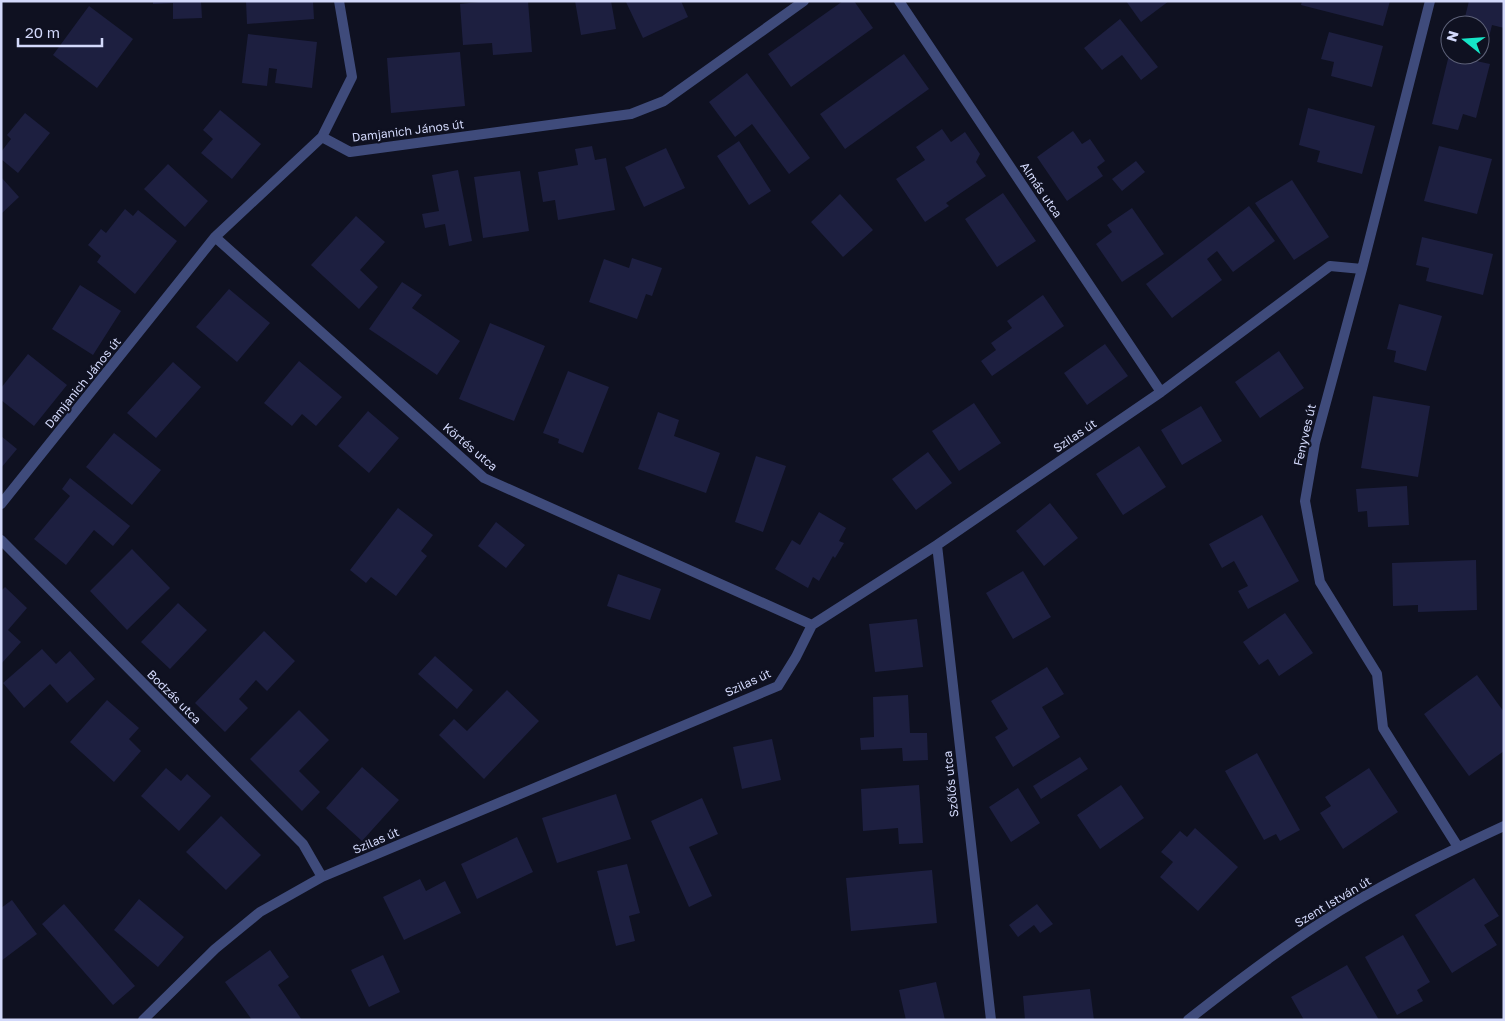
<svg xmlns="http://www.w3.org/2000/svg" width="1505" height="1021" font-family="'Golos Text',sans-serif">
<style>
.building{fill:#1d1f40}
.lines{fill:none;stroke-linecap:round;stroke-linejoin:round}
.minor{stroke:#3f4b7b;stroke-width:10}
.tertiary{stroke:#3f4b7b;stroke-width:10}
.labels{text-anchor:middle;stroke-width:4.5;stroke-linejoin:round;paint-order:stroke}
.street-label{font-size:12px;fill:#d3d9fb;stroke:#0f1121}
</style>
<rect width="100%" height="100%" fill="#0f1121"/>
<path class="building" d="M153 1H201L202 18 173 19V3L153 4Z
M246 1H313L314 19 247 24Z
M488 1H528L532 52 493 55 492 43 463 45 460 4Z
M575 1H611L616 29 581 35Z
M628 1H681L688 17 643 38 626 2Z
M843 1H854L873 28 791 87 768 54Z
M1126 1H1169L1141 22Z
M1302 1H1390L1383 26 1301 5Z
M1469 1H1504V28L1492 25 1489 37 1480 34V25H1463Z
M89 6 133 39 97 88 53 55Z
M1120 19 1158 67 1141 80 1122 55 1102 70 1084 48Z
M1329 32 1383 46 1372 87 1331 76 1334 62 1321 59Z
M248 34 317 42 312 88 275 83 277 69 269 68 267 86 242 83Z
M460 52 465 106 391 113 387 58Z
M904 54 929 89 845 149 820 114Z
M1449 55 1490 64 1476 118 1463 114 1458 130 1432 124Z
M747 73 810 158 789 174 752 124 735 137 709 102Z
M1308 108 1375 126 1362 174 1317 162 1320 151 1299 145Z
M220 110 261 144 232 179 201 153 213 139 203 130Z
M25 113 50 133 18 173 1 159V152L11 139 7 135Z
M942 129 951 142 965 132 980 154 976 162 986 176 946 203 949 206 925 222 896 179 925 160 916 147Z
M1073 131 1082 144 1090 139 1105 161 1097 167 1103 176 1067 201 1037 157Z
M739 141 771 191 749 205 717 156Z
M592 146 595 160 606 158 615 210 558 220 555 200 543 202 538 172 578 165 575 149Z
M1439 146 1492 159 1477 214 1424 201Z
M666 148 685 188 644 207 625 167Z
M1136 161 1145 172 1122 191 1112 179Z
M168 164 208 201 185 227 144 189Z
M458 170 472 241 449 246 445 224 425 228 422 214 439 211 432 175Z
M520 171 529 231 483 238 474 177Z
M1 177 19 197 1 214Z
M1292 180 1329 237 1294 260 1255 203Z
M1003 193 1036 241 997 267 965 219Z
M840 194 873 230 843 257 811 222Z
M1249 206 1275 241 1233 272 1217 251 1207 259 1222 280 1172 318 1146 284Z
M1132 208 1164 254 1122 282 1096 244 1112 232 1107 225Z
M125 209 133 216 138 210 177 241 135 294 97 262 101 256 88 245 101 229 106 233Z
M356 216 385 242 360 270 378 287 359 309 311 265Z
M1422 237 1493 254 1483 295 1426 281 1429 268 1416 265Z
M632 258 662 268 652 296 646 294 637 319 589 302 604 259 629 268Z
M402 282 422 295 412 308 460 341 437 375 369 329Z
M80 285 121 311 93 355 52 329Z
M229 289 270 323 237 362 196 327Z
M1043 295 1064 326 992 376 981 361 996 350 991 343 1012 328 1007 321Z
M1399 304 1442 316 1426 371 1394 362 1396 351 1387 349Z
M490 323 545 346 514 421 459 399Z
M1105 344 1128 376 1087 405 1064 373Z
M1279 351 1304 388 1260 418 1235 382Z
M28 354 67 385 34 426 1 400V388Z
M299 361 342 397 316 426 302 414 292 426 264 403Z
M173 362 201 387 156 438 127 413Z
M568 371 609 387 583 453 558 443 559 439 543 433Z
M1373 396 1430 406 1418 477 1361 468Z
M974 403 1001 443 959 471 932 431Z
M1201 406 1222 441 1182 465 1161 430Z
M368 411 399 438 369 473 338 446Z
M658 412 679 420 674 436 720 453 706 493 638 469Z
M114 433 161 470 132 505 86 467Z
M1 436 17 449 1 468Z
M1139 446 1166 487 1123 515 1096 474Z
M928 452 952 483 916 510 892 479Z
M756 456 786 466 763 532 735 522Z
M70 478 130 526 113 546 94 530 66 565 34 539 70 496 62 489Z
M1407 486 1409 525 1368 527 1367 511 1358 512 1356 489Z
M1050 503 1078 538 1044 566 1016 531Z
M398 508 433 535 421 551 427 556 396 596 371 577 366 583 350 570Z
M819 512 846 528 839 541 844 543 835 558 833 556 819 581 813 577 808 588 775 569 792 540 800 545Z
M1262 515 1299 581 1248 609 1238 591 1248 586 1234 561 1222 568 1209 544Z
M496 522 525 545 506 568 478 546Z
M132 549 170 588 127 630 90 591Z
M1476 560 1477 610 1418 612V605L1393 606 1392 563Z
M1023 571 1051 617 1013 639 986 593Z
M618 574 661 589 650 620 607 606Z
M5 587 27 608 8 630 21 642 1 664V591Z
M178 603 207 630 170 669 141 642Z
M1285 613 1313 653 1279 676 1268 659 1259 665 1243 642Z
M917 619 923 667 875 672 869 624Z
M264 631 295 661 267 691 256 680 239 699 248 708 225 732 195 703Z
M42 649 56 664 70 651 95 679 67 703 50 684 24 708 3 683Z
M435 656 473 690 457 709 418 674Z
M1047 667 1064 694 1042 707 1060 737 1013 767 995 737 1008 729 991 701Z
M1477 675 1504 712V751L1469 776 1424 714Z
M507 690 539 721 484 779 439 735 454 719 467 731Z
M908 695 910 733H927L928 760 903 761 902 748 861 750 860 738 874 737 873 697Z
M107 700 139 728 129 739 141 751 114 782 70 742Z
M299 710 329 740 299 771 320 792 302 811 250 759Z
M772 739 781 780 742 789 733 747Z
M1257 753 1300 830 1280 841 1276 834 1264 840 1225 771Z
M1080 757 1088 769 1041 799 1033 786Z
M362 767 399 800 362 841 326 808Z
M166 768 181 781 187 774 211 796 179 831 141 796Z
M1369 768 1398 812 1343 849 1320 813 1331 806 1325 797Z
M919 785 923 843 899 844 898 828 863 831 861 789Z
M1121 785 1144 818 1100 849 1077 815Z
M1018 788 1040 823 1011 842 989 807Z
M616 794 631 839 557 863 542 818Z
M702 798 718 834 689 847 712 896 689 907 651 821Z
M221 816 261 855 226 890 186 852Z
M1195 828 1238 867 1198 911 1160 877 1173 862 1161 852 1180 831 1187 837Z
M517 837 533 872 477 899 461 864Z
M627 864 640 913 629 916 635 941 616 946 597 871Z
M932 870 937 923 851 931 846 878Z
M1474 878 1499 916 1484 925 1497 945 1452 973 1415 915Z
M420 879 426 891 445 881 461 913 404 940 383 897Z
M139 899 184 937 158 967 114 930Z
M12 900 37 934 1 961V908Z
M64 904 135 986 113 1005 42 924Z
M1037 904 1053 924 1040 933 1034 925 1018 937 1009 925Z
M1403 935 1430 982 1417 990 1423 1001 1397 1015 1365 957Z
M270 950 289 977 278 985 302 1020H252L225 982Z
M383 955 400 992 369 1007 351 970Z
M1347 965 1379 1020H1304L1291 997Z
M936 982 945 1020H906L899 990Z
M1090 989 1094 1020H1025L1023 996Z"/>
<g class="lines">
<path class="minor" d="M899 1 1161 392
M1430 1 1362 269 1315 443 1305 501 1320 582 1377 674 1383 728 1458 847
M322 137 350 152 631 114 664 101 804 1
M215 237 484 478 812 625
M1 504 215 237 322 137 352 77 339 1
M1 540 303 844 322 877
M937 545 991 1020
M143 1020 215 949 260 912 322 877 778 686 796 657 812 625 937 545 1161 392 1330 266 1362 269"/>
<path class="tertiary" d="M1188 1020C1231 986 1274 953 1319 924 1377 886 1441 855 1504 826"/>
</g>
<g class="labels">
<g class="street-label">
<text transform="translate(408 131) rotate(-7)" y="4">Damjanich János út</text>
<text transform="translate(1041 190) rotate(56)" y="4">Almás utca</text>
<text transform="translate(83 383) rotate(-51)" y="4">Damjanich János út</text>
<text transform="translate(1305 435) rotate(-77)" y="4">Fenyves út</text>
<text transform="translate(1075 436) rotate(-34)" y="4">Szilas út</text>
<text transform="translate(470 447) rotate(40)" y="4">Körtés utca</text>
<text transform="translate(748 683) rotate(-25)" y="4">Szilas út</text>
<text transform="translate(174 697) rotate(45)" y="4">Bodzás utca</text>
<text transform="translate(951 784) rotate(-96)" y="4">Szőlős utca</text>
<text transform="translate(376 841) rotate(-23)" y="4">Szilas út</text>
<text transform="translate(1333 902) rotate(-31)" y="4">Szent István út</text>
</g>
</g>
<rect width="1505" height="1021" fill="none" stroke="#d3d9fb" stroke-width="5"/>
<g transform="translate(1465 40) rotate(287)"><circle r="24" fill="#0f1121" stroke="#5d6178"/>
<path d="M0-4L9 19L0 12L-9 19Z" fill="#15e5c7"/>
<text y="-8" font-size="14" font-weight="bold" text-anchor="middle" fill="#d3d9fb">N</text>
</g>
<path d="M18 38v8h84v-8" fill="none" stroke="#d3d9fb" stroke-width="2.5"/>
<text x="25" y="38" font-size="15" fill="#d3d9fb" stroke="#0f1121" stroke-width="4" paint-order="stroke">20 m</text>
</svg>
